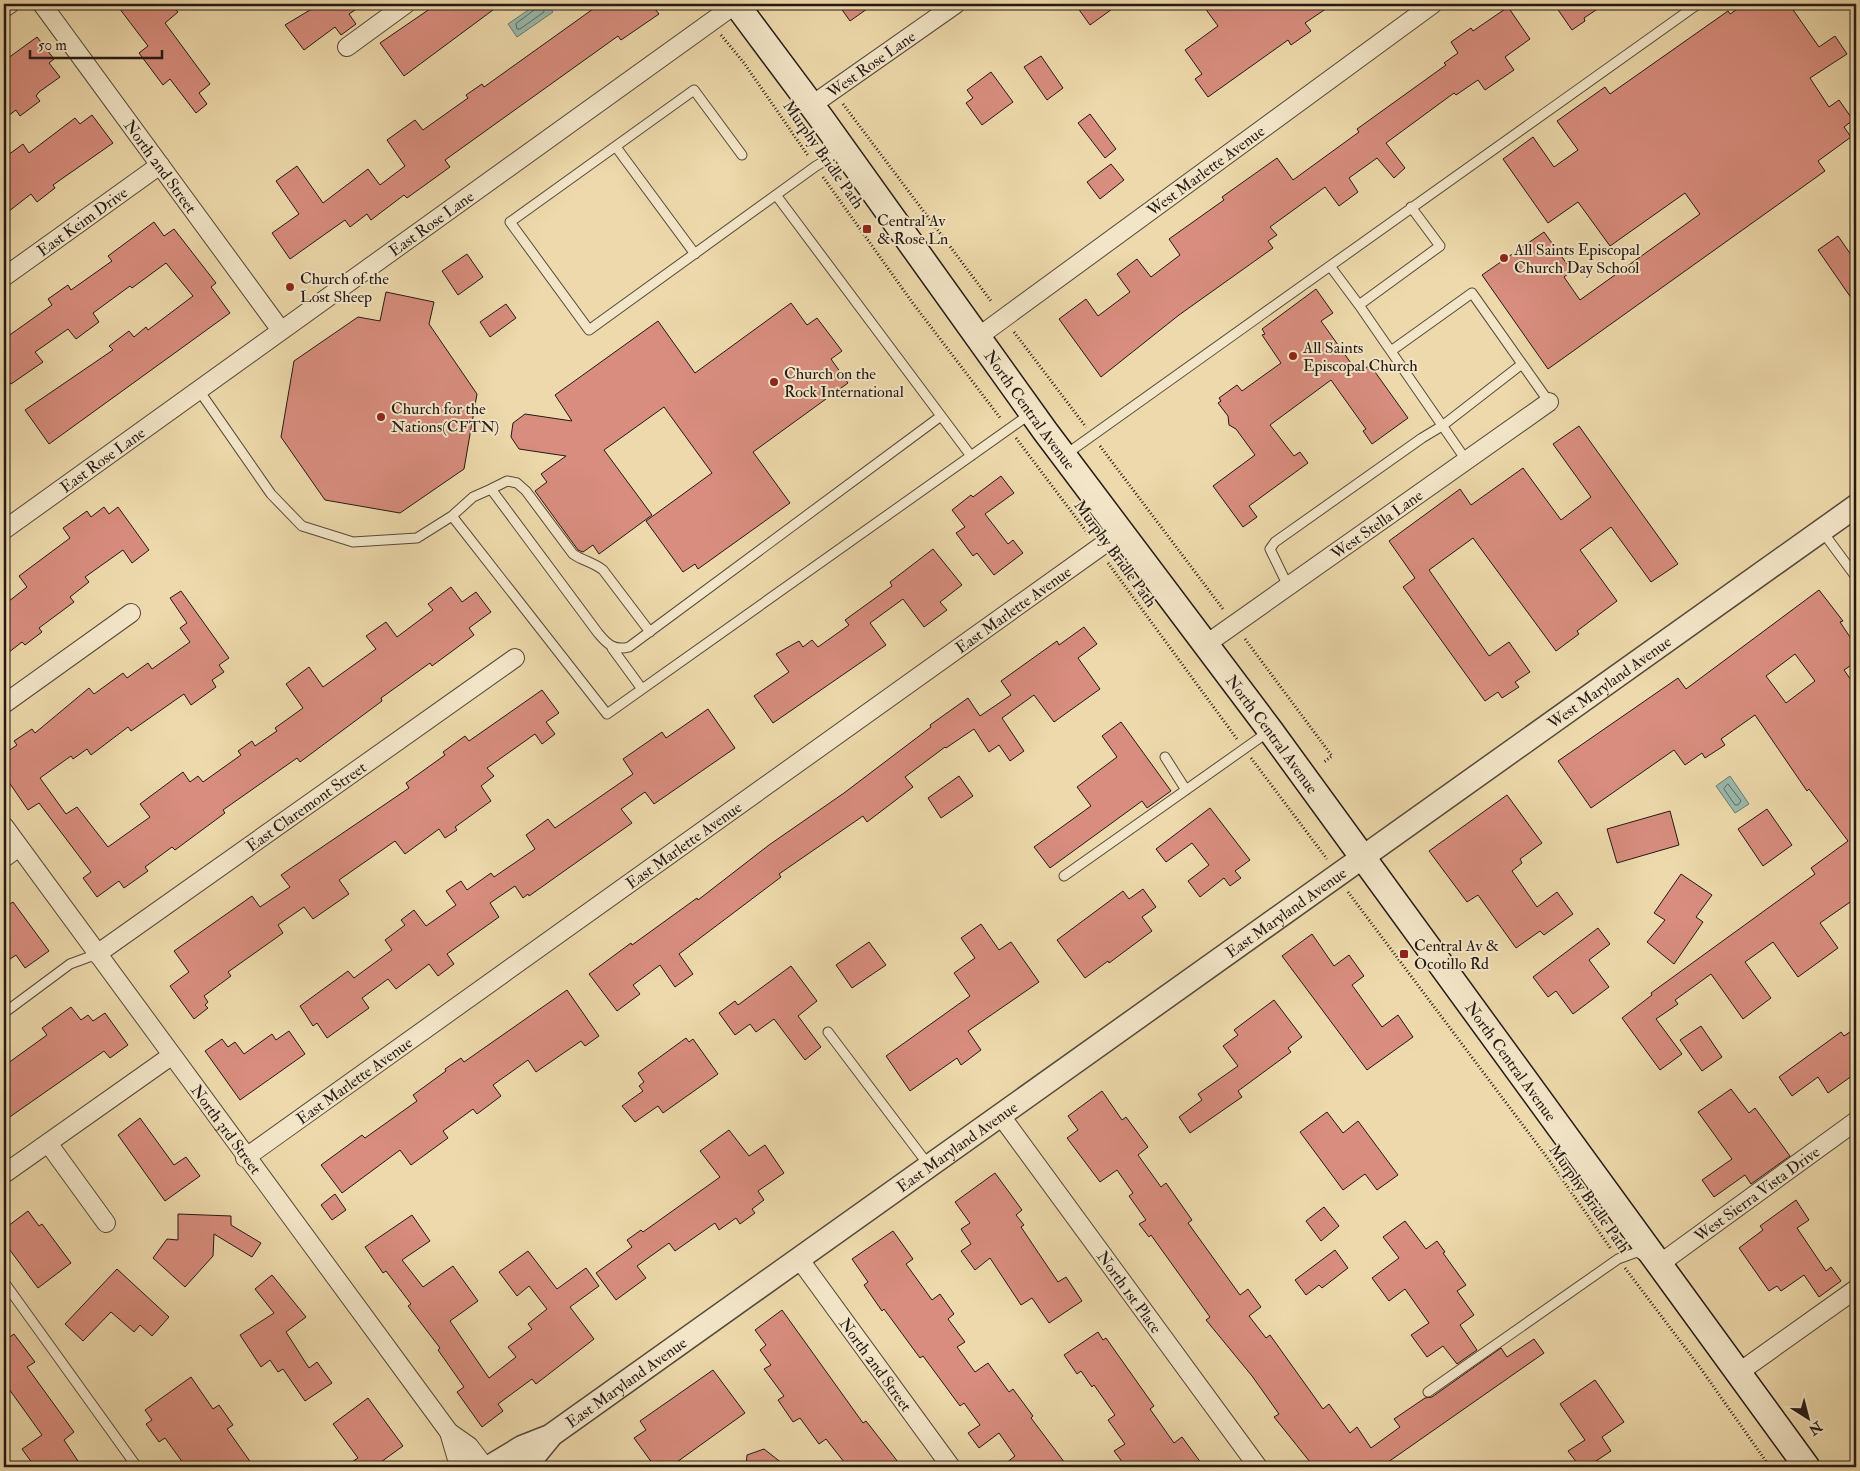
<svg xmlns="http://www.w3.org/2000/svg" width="1860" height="1471" font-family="'IM FELL Double Pica',serif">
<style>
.water{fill:#99baad;stroke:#6a7a70}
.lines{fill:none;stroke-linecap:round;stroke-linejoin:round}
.shore{stroke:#5e6a60;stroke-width:1}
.building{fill:#d88d7e;stroke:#241914;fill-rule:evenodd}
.service-casing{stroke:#56493a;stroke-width:11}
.minor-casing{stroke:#56493a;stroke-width:20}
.tertiary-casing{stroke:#56493a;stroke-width:25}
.secondary-casing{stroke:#241914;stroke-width:28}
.path{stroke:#241914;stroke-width:3;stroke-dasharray:1 2.5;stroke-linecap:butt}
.service{stroke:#f3e6c8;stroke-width:9}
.minor{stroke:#f3e6c8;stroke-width:18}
.tertiary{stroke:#f3e6c8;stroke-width:22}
.secondary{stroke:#f3e6c8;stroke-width:25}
.poi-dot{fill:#8f2418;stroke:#f3e6c8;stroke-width:2}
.labels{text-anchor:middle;stroke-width:4;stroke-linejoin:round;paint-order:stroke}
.street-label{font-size:16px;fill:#241914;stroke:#f3e6c8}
.poi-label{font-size:16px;fill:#241914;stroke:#f3e6c8;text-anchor:start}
</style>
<rect width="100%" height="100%" fill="#edd9ab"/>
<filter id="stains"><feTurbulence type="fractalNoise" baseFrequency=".004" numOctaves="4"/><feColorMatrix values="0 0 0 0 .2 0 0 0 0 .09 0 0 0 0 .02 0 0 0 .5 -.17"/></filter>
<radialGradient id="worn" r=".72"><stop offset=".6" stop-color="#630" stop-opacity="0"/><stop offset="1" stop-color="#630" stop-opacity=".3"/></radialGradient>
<path class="water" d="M537 4H547L553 12 517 37 508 24Z
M1730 776 1749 804 1735 813 1716 786Z"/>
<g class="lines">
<path class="shore" d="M540 6 543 7 544 12 520 29H517L516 24Z
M1728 784 1741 801 1738 805H1735L1724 789Z"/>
</g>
<path class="building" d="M116 4H172L178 12 165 23 210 84 199 93 207 104 196 113 170 79 163 85 139 53 148 46Z
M320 4H364L349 14 356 24 341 35 335 27 304 50 285 25Z
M437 4H501L404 76 380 43Z
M600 4H651L659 14 621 40 618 36 445 160 450 167 407 198 404 195 371 220 367 214 350 227 345 220 290 259 272 233 299 214 276 181 297 166 323 203 368 169 380 185 405 166 387 140 415 120 423 130 468 98 466 95 482 84 484 87Z
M838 4H874L850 21Z
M1075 4H1119L1090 25Z
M1202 4H1333L1305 23 1311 31 1291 45 1288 40 1208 97 1195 79 1202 74 1185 50 1218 26Z
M1554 4H1605L1584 18 1585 21 1572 30Z
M1745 4H1789L1819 47 1835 36 1847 54 1810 78 1829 107 1839 100 1853 120 1844 127 1851 137 1818 161 1825 171 1548 369 1482 275 1544 232 1572 271 1564 277 1580 300 1700 214 1685 193 1610 246 1578 202 1548 223 1503 159 1533 137 1554 167 1578 150 1557 121 1605 87 1610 94 1728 11 1730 14Z
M1508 7 1530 39 1505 57 1514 70 1485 90 1478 80 1456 95 1454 93 1386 143 1405 168 1394 178 1377 158 1349 178 1358 192 1339 206 1325 187 1270 227 1277 235 1268 241 1273 248 1179 315 1101 377 1059 319 1086 299 1098 316 1130 292 1117 274 1137 259 1151 277 1180 255 1169 239 1224 200 1222 197 1277 158 1293 180 1359 132 1357 129 1446 65 1444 63 1458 53 1451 42 1471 28 1473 31Z
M37 37 54 59 49 63 60 77 39 92 36 96 40 101 20 116 16 110 4 119V61Z
M1041 56 1063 88 1047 100 1024 67Z
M991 72 1013 102 982 125 966 103 973 98 967 90Z
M1090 114 1116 149 1105 158 1078 123Z
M92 115 113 143 53 185 55 188 37 202 31 194 4 215V158L23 144 29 153 75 118 80 124Z
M1111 164 1124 180 1100 199 1087 182Z
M154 222 164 236 174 229 216 283 211 287 230 313 49 444 25 410 113 350 109 346 129 331 134 337 146 327 148 330 193 296 166 263 132 288 130 286 93 313 99 322 76 339 68 329 35 352 43 362 11 384 4 374V339L52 305 48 299 68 285 71 290 112 261 108 256Z
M1838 236 1856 262V305L1818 250Z
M467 254 483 277 458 295 442 271Z
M1316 289 1333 313 1321 321 1358 373 1370 365 1408 418 1372 444 1363 431 1366 429 1331 380 1270 425 1294 456 1300 452 1308 463 1249 506 1257 517 1243 527 1213 486 1255 455 1236 429 1229 425 1228 416 1218 403 1221 401 1219 398 1237 385 1242 391 1281 363 1262 335 1265 334 1262 329Z
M386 292 434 302 429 324 477 394 464 469 400 513 325 500 281 437 294 361 358 317 380 321Z
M791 303 807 325 817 318 842 351 831 359 848 383 753 452 790 503 698 569 695 564 683 572 646 521 712 473 664 407 604 450 652 515 599 554 593 545 583 552 578 550 535 491 547 482 541 474 566 456 519 449 511 437 513 423 525 414 572 421 555 395 658 321 695 373Z
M506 304 516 318 490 337 480 322Z
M1579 426 1678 564 1651 582 1611 527 1580 550 1617 601 1577 631 1579 634 1556 651 1473 538 1429 570 1489 656 1509 642 1530 672 1515 682 1519 687 1502 698 1498 692 1485 701 1403 587 1415 578 1389 541 1460 489 1471 505 1523 468 1561 520 1591 497 1553 444Z
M1001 476 1014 493 985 514 1008 544 1013 540 1023 553 994 575 977 553 973 556 956 533 965 527 952 510 971 495 973 497Z
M104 507 109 514 118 507 149 550 132 563 123 550 85 577 89 582 70 597 74 602 39 628 42 632 25 645 22 642 4 656V605L27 587 19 576 70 538 63 528 87 511 91 517Z
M933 549 962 585 940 602 947 610 924 627 903 599 870 623 886 645 773 723 754 696 789 672 776 654 799 641 803 647 812 640 818 647 849 625 845 620 892 586 890 582Z
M451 587 462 602 476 592 491 612 469 628 474 635 432 666 430 663 381 698 382 701 300 762 297 758 223 810 225 813 175 850 172 847 145 867 148 871 124 888 119 881 97 897 83 878 91 872 39 803 28 810 4 775V754L17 745 14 741 32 729 35 733 89 688 94 694 123 673 127 678 148 663 152 669 190 642 180 628 187 623 170 598 181 591 229 658 219 665 224 672 212 680 216 687 191 705 184 694 131 731 128 727 91 755 87 749 73 759 71 756 40 778 66 814 77 807 108 847 150 817 140 804 183 772 190 782 198 776 203 782 241 755 238 751 252 741 255 746 277 731 275 728 303 708 286 684 309 667 323 687 376 649 366 636 386 622 397 637 433 610 428 604Z
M1819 590 1843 621 1840 622 1856 646V662L1844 670 1856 687V898L1820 923 1838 948 1798 977 1773 942 1745 962 1771 998 1743 1019 1711 974 1675 1000 1678 1004 1656 1019 1682 1054 1660 1070 1622 1018 1652 995 1651 993 1815 874 1811 868 1848 841 1809 789 1807 791 1755 715 1721 739 1725 745 1705 758 1702 753 1685 765 1674 750 1591 808 1558 761 1678 678 1686 689ZM1795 654 1815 681 1786 703 1766 676Z
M1084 627 1097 644 1078 658 1100 689 1054 722 1034 695 1002 718 1024 751 1010 761 999 745 989 752 974 729 946 748 945 747 905 777 913 787 867 822 863 816 779 874 781 877 679 954 693 974 675 987 660 965 633 985 640 994 617 1011 589 974 631 943 632 945 697 898 698 900 769 845 844 793 931 727 930 725 968 698 980 716 1011 695 1001 681 1057 641 1059 645Z
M542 690 559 713 546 722 555 734 542 744 535 734 487 768 494 776 481 786 491 801 455 827 457 830 445 838 439 829 405 854 395 841 339 880 349 894 313 919 304 907 278 925 283 933 228 972 231 976 204 996 208 1002 205 1005 208 1008 194 1019 170 986 189 972 174 951 252 896 260 907 290 887 281 875 409 788 406 783 445 755 443 752 465 736 469 741Z
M708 709 735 748 654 804 645 792 621 809 632 823 529 896 528 894 523 898 515 886 490 903 499 917 447 954 454 964 438 976 429 964 396 989 388 979 362 998 369 1008 327 1038 317 1023 313 1026 300 1006 348 971 354 978 392 950 385 940 405 925 401 920 414 910 426 926 456 905 446 891 461 881 467 890 491 873 494 877 535 849 526 835 548 819 555 828 633 774 623 759 662 732 666 738Z
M1121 722 1171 791 1147 808 1142 801 1050 868 1034 847 1091 806 1077 787 1117 757 1102 736Z
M959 776 973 796 941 818 928 798Z
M1507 795 1542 843 1520 859 1522 863 1512 871 1537 907 1557 892 1573 914 1544 935 1540 931 1516 948 1478 895 1467 902 1429 851Z
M1210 808 1250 860 1235 871 1241 878 1230 886 1224 878 1200 897 1188 881 1209 865 1192 843 1166 862 1156 849Z
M1767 809 1792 845 1763 866 1738 829Z
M1670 811 1679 845 1617 863 1607 829Z
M1681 874 1712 895 1696 917 1703 922 1674 964 1647 942 1665 920 1654 913Z
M1143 889 1156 907 1142 917 1152 931 1109 963 1108 961 1085 978 1057 940 1123 891 1129 899Z
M13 902 49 951 25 968 16 955 4 963V908Z
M981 924 999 950 1011 942 1039 982 968 1031 981 1050 961 1065 957 1058 910 1091 886 1056 970 996 954 973 975 958 961 938Z
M1598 928 1610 944 1589 960 1609 987 1573 1014 1556 991 1548 997 1533 977Z
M1312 934 1334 966 1349 955 1364 976 1352 985 1382 1027 1398 1015 1413 1037 1367 1070 1282 956Z
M869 942 886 965 852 988 836 965Z
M791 966 817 1001 798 1016 821 1047 805 1060 774 1019 756 1032 750 1024 735 1035 719 1013 735 1001 738 1005Z
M567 990 599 1036 585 1046 581 1041 536 1072 528 1060 493 1085 501 1096 477 1114 473 1109 443 1131 448 1138 411 1165 400 1150 342 1193 321 1165 362 1135 365 1138 417 1101 413 1095 446 1071 445 1069 461 1058 464 1062Z
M1274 1000 1302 1037 1288 1048 1291 1052 1238 1091 1242 1097 1190 1133 1179 1117 1202 1100 1198 1094 1238 1066 1223 1046 1238 1035 1234 1030Z
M71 1007 81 1020 88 1015 93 1021 105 1013 128 1045 110 1058 104 1051 4 1121V1066L47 1035 42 1028Z
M1701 1026 1722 1057 1702 1071 1680 1040Z
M1856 1028V1073L1828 1093 1818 1077 1792 1096 1779 1077 1841 1032 1844 1036Z
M289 1031 305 1054 240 1100 205 1051 222 1039 228 1047 235 1042 244 1054 272 1034 276 1040Z
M686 1038 689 1042 693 1039 718 1074 663 1113 658 1106 635 1122 622 1106 643 1091 639 1086 644 1082 638 1073Z
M1731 1089 1749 1113 1755 1108 1790 1156 1751 1184 1745 1175 1714 1197 1702 1180 1732 1159 1698 1112Z
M1102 1091 1122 1120 1126 1117 1148 1147 1138 1155 1161 1187 1166 1183 1192 1220 1188 1223 1240 1295 1248 1289 1261 1307 1249 1316 1266 1338 1270 1335 1323 1409 1329 1404 1350 1433 1357 1427 1371 1448 1400 1427 1394 1419 1425 1398 1432 1397 1501 1348 1507 1357 1534 1339 1544 1353 1381 1467H1314L1274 1417 1279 1414 1252 1376 1206 1320 1210 1317 1151 1235 1149 1237 1139 1224 1146 1220 1129 1196 1133 1193 1117 1170 1100 1182 1067 1138 1078 1130 1068 1116Z
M1327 1112 1343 1133 1358 1121 1398 1175 1377 1190 1365 1174 1343 1190 1300 1132Z
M140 1118 174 1165 186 1157 200 1176 165 1201 118 1135Z
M729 1130 749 1156 765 1145 784 1173 758 1191 764 1200 752 1209 755 1213 740 1224 736 1218 719 1230 715 1223 675 1251 669 1243 637 1266 646 1278 616 1300 596 1273 632 1247 627 1240 641 1230 643 1232 720 1177 700 1151Z
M995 1173 1022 1210 1016 1215 1024 1225 1021 1227 1058 1282 1066 1277 1082 1301 1049 1323 1032 1298 1021 1305 990 1258 975 1270 961 1251 971 1244 961 1229 970 1223 955 1202Z
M335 1194 346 1210 332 1220 321 1205Z
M1796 1200 1809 1220 1797 1228 1826 1271 1831 1267 1841 1281 1819 1297 1804 1275 1781 1291 1777 1286 1769 1291 1739 1248 1763 1230 1760 1226Z
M1324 1207 1339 1226 1321 1241 1306 1221Z
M28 1211 39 1226 42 1224 71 1263 38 1288 4 1242V1229Z
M178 1214 231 1216V1225L261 1243 252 1257 214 1234 213 1256 185 1287 153 1258 167 1239 178 1240Z
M412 1215 430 1241 402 1260 423 1287 453 1266 478 1301 450 1321 489 1378 516 1357 508 1347 532 1329 528 1324 547 1309 529 1286 517 1296 499 1272 528 1251 557 1289 586 1268 599 1286 570 1307 594 1339 536 1384 532 1379 498 1404 503 1411 482 1427 457 1392 464 1387 438 1350 440 1348 408 1306 411 1304 386 1271 383 1273 365 1247Z
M1405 1221 1426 1249 1437 1241 1445 1252 1443 1253 1466 1285 1457 1291 1474 1315 1460 1325 1477 1350 1457 1364 1443 1346 1427 1357 1411 1335 1429 1323 1405 1289 1389 1301 1372 1278 1399 1258 1383 1237Z
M893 1231 913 1259 906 1264 932 1300 940 1294 954 1314 948 1319 965 1342 957 1347 975 1372 988 1363 1009 1392 1013 1389 1033 1416 1031 1418 1068 1467H1001L1015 1456 999 1433 979 1448 968 1433 980 1425 964 1403 960 1406 923 1356 920 1358 884 1309 882 1311 864 1285 868 1282 852 1259Z
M1335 1250 1348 1268 1322 1288 1319 1285 1306 1295 1295 1280Z
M117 1269 169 1317 152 1336 140 1325 134 1332 111 1312 83 1341 65 1324Z
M272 1275 306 1317 286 1332 309 1368 317 1362 332 1383 305 1401 283 1369 278 1372 270 1360 261 1367 240 1335 274 1313 255 1289Z
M782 1310 863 1423 866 1421 902 1467H848L826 1439 819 1444 800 1418 793 1422 778 1400 784 1396 764 1369 771 1365 760 1350 766 1345 755 1330Z
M1098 1332 1103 1340 1106 1338 1154 1406 1150 1409 1174 1443 1182 1437 1204 1467H1126L1114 1451 1125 1444 1108 1420 1115 1415 1094 1385 1092 1387 1081 1371 1077 1374 1064 1355Z
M14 1334 35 1362 27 1367 74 1432 64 1440 82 1467H35L22 1449 42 1435 4 1382V1341Z
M713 1370 745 1413 670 1467H655L634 1438 646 1430 640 1421Z
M191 1377 213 1409 219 1405 233 1425 227 1429 254 1467H186L165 1438 159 1442 146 1424 152 1420 145 1410Z
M1595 1380 1624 1422 1602 1437 1611 1451 1587 1467H1580L1568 1451 1585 1440 1560 1404Z
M368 1398 403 1446 374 1467H344L358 1458 333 1424Z
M764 1449 787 1467H746L747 1455Z"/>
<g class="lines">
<defs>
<path id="service" d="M616 147 695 254
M742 155 694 90 510 222 589 330 816 166 842 151
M776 195 971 456
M1330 266 1698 4
M1359 305 1440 246 1411 207
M1391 351 1472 293 1549 402
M198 389 271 494 302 526 353 542 417 538 452 516 473 497 491 489 598 633C607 644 614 651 629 647L941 416
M1065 455 1330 266 1359 305 1466 460
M491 489 507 481 517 483 526 491 573 554C583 561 593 562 603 570L650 632
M452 516 607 714 1030 414
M1822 531 1856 577
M1288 586 1270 549 1275 542 1422 438 1442 426 1522 364
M612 648 642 689
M1165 757 1186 790
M1064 876 1268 732
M4 1013 70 964 97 954
M828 1032 930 1167
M4 1282 137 1467
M1428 1392 1618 1259 1637 1252 1645 1257"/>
<g id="minor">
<path id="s1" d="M42 4 280 329"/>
<path d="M4 8 10 4"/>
<path d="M347 47 406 4"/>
<path id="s2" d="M812 105 956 4"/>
<path id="s3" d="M4 277 160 165"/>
<path id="s4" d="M978 337C1130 226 1281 114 1433 4"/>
<path id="s5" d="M4 530 736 4"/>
<path id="s6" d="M1205 645 1549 402"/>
<path d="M4 704 131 613"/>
<path id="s7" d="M4 826 449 1432 469 1446 485 1467"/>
<path d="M4 858 19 847"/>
<path id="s8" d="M97 954 515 658"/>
<path id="s9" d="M1001 1116 1258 1467"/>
<path d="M48 1143 106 1223"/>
<path id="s10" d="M245 1158 1121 532"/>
<path d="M4 1174 171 1056"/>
<path id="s11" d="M800 1260 951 1467"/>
<path id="s12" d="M1658 1265 1856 1121"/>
<path d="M1738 1373 1856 1289"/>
<path d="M449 1432 456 1456 463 1467"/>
</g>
<g id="tertiary">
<path id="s13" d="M489 1467 522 1447 550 1436 1856 506"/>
<path d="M521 1467 532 1459 550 1437"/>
</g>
<g id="secondary">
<path id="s14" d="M736 4 821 118 1045 431 1270 730 1807 1467"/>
</g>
</defs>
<use href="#service" class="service-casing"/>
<use href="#minor" class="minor-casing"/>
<use href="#tertiary" class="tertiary-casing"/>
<use href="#secondary" class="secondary-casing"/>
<path class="path" d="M721 35 744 63 809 157
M843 104 991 301
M823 177 912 302 1001 419
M1014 332 1086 427
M1016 438 1089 535
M1100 446 1223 609
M1108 563 1237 739
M1245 639 1332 756 1324 762
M1251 758 1327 859
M1348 892 1546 1156 1611 1249
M1625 1268 1699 1366 1770 1467"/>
<use href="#service" class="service"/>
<use href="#minor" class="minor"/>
<use href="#tertiary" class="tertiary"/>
<use href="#secondary" class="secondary"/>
</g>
<g class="poi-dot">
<rect x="862" y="224" width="10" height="10" rx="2.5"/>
<circle cx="1504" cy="258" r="5"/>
<circle cx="290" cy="287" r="5"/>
<circle cx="1293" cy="356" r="5"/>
<circle cx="774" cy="382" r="5"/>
<circle cx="381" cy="417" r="5"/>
<rect x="1399" y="949" width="10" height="10" rx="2.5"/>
</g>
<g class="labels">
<g class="street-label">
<text dy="6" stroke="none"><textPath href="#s2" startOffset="72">West Rose Lane</textPath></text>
<text transform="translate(824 154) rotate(55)" y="6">Murphy Bridle Path</text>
<text dy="6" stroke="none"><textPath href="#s1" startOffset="201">North 2nd Street</textPath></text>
<text dy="6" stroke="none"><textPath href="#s4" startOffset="282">West Marlette Avenue</textPath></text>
<text dy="6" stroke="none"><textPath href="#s3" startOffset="96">East Keim Drive</textPath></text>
<text dy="6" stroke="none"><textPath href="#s5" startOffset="526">East Rose Lane</textPath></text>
<text dy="6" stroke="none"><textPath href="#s14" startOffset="501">North Central Avenue</textPath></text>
<text dy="6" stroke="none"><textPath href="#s5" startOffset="121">East Rose Lane</textPath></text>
<text dy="6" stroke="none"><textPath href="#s6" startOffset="210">West Stella Lane</textPath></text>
<text transform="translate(1116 553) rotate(54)" y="6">Murphy Bridle Path</text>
<text dy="6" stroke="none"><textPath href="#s10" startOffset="944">East Marlette Avenue</textPath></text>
<text dy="6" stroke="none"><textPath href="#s13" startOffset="1369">West Maryland Avenue</textPath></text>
<text dy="6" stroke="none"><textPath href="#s14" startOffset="906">North Central Avenue</textPath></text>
<text dy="6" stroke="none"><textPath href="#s8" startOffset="256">East Claremont Street</textPath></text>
<text dy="6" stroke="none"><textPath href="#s10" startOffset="539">East Marlette Avenue</textPath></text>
<text dy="6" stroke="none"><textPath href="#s13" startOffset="972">East Maryland Avenue</textPath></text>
<text dy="6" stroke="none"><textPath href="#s14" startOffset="1311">North Central Avenue</textPath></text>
<text dy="6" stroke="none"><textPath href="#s10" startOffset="134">East Marlette Avenue</textPath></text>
<text dy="6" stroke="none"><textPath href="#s7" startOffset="376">North 3rd Street</textPath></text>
<text dy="6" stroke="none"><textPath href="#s13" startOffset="568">East Maryland Avenue</textPath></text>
<text dy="6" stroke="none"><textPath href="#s12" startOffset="122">West Sierra Vista Drive</textPath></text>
<text transform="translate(1590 1198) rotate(55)" y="6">Murphy Bridle Path</text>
<text dy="6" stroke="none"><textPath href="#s9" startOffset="218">North 1st Place</textPath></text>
<text dy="6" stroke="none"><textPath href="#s11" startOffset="129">North 2nd Street</textPath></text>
<text dy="6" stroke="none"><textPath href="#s13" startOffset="162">East Maryland Avenue</textPath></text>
</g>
<g class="poi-label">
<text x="877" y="226">Central Av<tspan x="877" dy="18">&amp; Rose Ln</tspan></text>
<text x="1514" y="255">All Saints Episcopal<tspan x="1514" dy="18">Church Day School</tspan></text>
<text x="300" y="284">Church of the<tspan x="300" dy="18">Lost Sheep</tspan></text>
<text x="1303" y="353">All Saints<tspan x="1303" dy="18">Episcopal Church</tspan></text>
<text x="784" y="379">Church on the<tspan x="784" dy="18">Rock International</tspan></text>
<text x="391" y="414">Church for the<tspan x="391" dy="18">Nations(CFTN)</tspan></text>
<text x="1414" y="951">Central Av &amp;<tspan x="1414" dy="18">Ocotillo Rd</tspan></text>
</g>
</g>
<rect width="1860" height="1471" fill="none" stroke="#edd9ab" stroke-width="20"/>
<rect x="5" y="5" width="1850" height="1461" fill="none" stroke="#241914" stroke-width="2.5"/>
<rect x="10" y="10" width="1840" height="1451" fill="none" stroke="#241914"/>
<g transform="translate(1808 1418) rotate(144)" stroke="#f3e6c8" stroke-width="4" paint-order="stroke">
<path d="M0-4L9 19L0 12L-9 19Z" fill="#241914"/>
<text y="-8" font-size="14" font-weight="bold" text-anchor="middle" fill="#241914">N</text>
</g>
<path d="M30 50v8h132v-8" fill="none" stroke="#241914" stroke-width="2.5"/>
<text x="38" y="50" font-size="15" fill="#241914" stroke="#f3e6c8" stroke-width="4" paint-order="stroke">50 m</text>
<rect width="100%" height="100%" filter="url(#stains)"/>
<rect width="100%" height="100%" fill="url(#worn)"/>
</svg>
